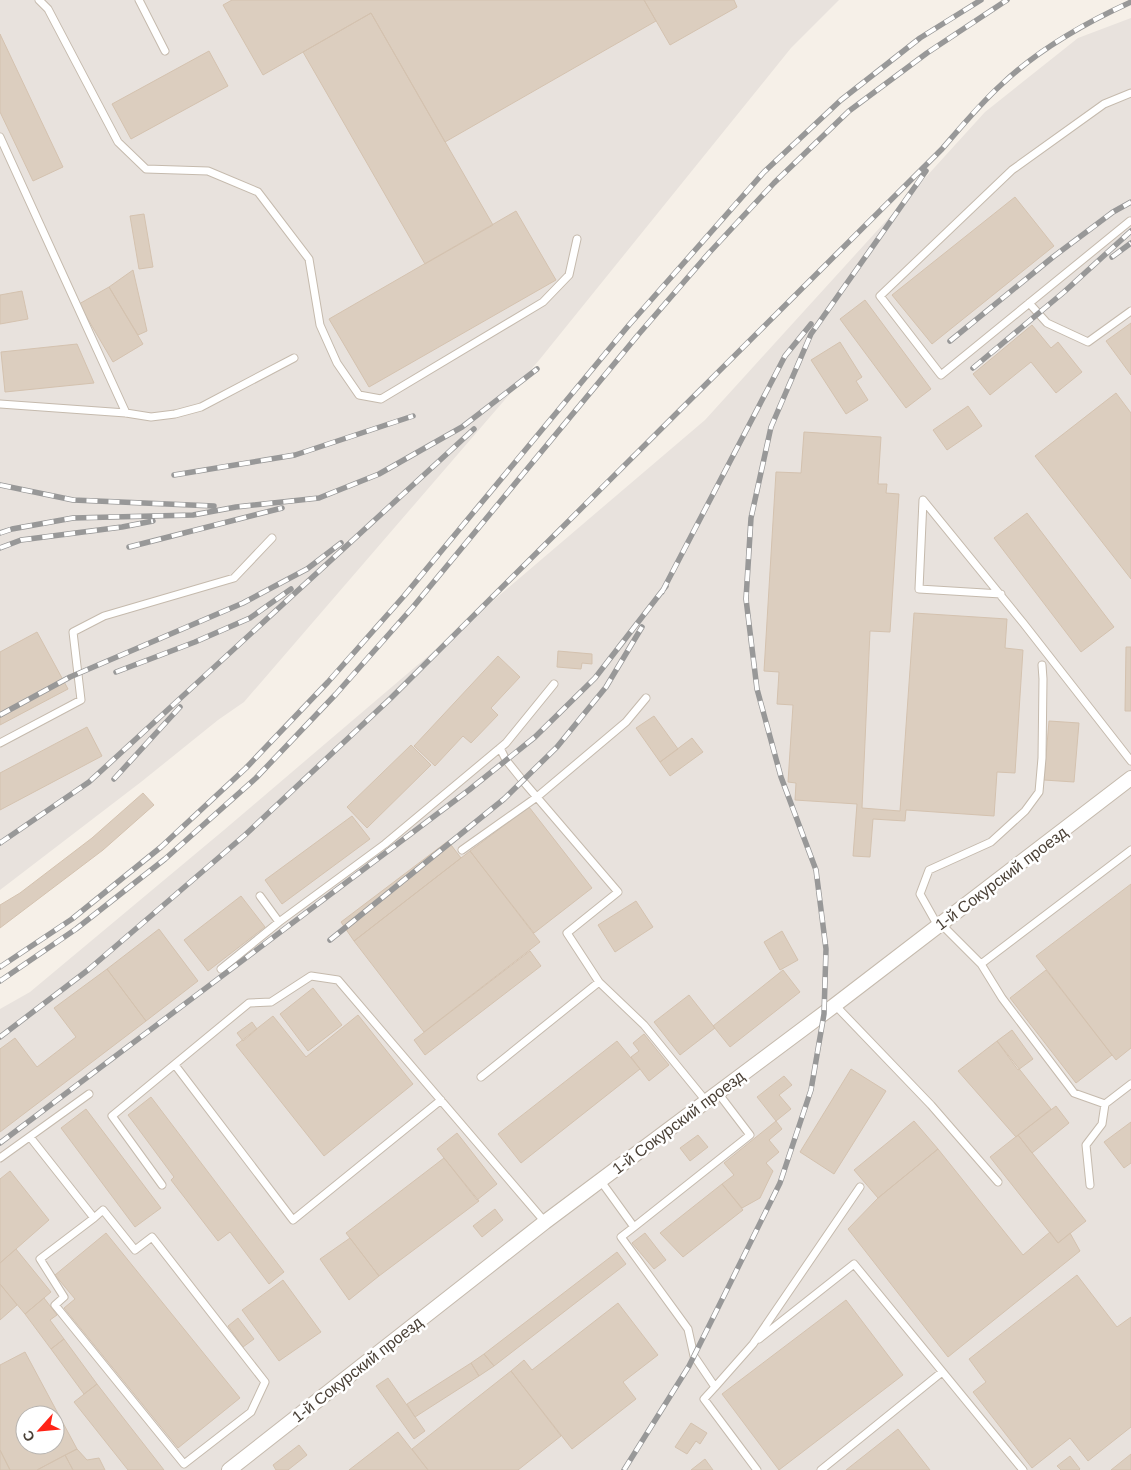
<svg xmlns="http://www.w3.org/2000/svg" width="1131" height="1470" font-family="Helvetica,sans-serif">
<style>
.industrial{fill:#e8e2dd;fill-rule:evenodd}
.building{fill:#dccebf;stroke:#d4c2af;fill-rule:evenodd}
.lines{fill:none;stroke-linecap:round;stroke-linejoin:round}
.lane-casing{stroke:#c5baad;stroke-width:9}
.street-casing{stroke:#c5baad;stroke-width:16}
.lane{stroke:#fff;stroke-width:7}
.street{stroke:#fff;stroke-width:14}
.rail-casing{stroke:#989898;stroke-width:5.5}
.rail{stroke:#fff;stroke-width:4;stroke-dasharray:11;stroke-linecap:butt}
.labels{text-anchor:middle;stroke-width:5;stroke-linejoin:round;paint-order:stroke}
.street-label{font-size:16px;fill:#4a4036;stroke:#fff}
</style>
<rect width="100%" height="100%" fill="#f6f0e8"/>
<path class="industrial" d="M0 0H839L791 48 540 359 244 702 218 720 141 782 0 890Z
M1131 18V1470H0V1009L30 992 224 830 705 420 985 112 1078 38ZM25 1415H55V1445H25Z"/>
<path class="building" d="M232 0H644L656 21 445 142 371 13 263 75 223 5Z
M644 0H734L737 7 670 45Z
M371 13 493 225 425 264 303 52Z
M0 34 63 167 33 181 0 112Z
M209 51 228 86 131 139 112 104Z
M1015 197 1054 246 932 344 892 295Z
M516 211 556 280 369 387 329 319Z
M144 214 153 267 139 269 130 216Z
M133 270 147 331 138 335 109 287Z
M109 287 143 344 113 362 79 304Z
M22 291 28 319 0 324V295Z
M865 300 931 389 906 408 840 319Z
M1131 323V375L1106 341Z
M1032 325 1051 348 1058 342 1082 372 1056 393 1031 362 990 395 973 374Z
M840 342 862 377 856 381 868 400 846 414 811 360Z
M77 344 94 383 5 392 1 352Z
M1116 393 1131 413V579L1035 456Z
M968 406 982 426 947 450 933 430Z
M804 432 881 437 878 484H887L886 493 899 494 890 632 870 631 862 808 900 811 914 613 1007 619 1005 648 1023 650 1015 773 997 772 994 816 906 810 905 821 873 819 870 857 853 856 857 804 795 800 796 783 788 782 793 705 777 704 779 672 764 671 776 472 801 473Z
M1027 513 1114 627 1081 652 994 538Z
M37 632 68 689 0 725V652Z
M1126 647H1131V711H1125Z
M558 651 592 654V664L582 663 581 669 557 667Z
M498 656 520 677 491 708 498 715 471 743 463 736 435 766 414 746Z
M654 716 678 749 660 762 636 728Z
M1049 721 1079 723 1074 782 1044 780Z
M87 727 102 756 0 810V773Z
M692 738 703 752 670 776 660 762Z
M411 745 431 765 367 828 347 807Z
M143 793 154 805 103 850 0 928V905L20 893 92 838Z
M529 807 592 888 534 933 470 851Z
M352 816 370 839 282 904 265 880Z
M448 841 461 858 354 941 341 922Z
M470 851 540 942 424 1032 354 941Z
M1131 884V1048L1116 1060 1036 956Z
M241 896 265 927 208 971 184 940Z
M636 901 653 927 615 952 598 925Z
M159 929 198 981 146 1021 107 969Z
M782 931 798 960 780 970 764 942Z
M530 951 541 966 425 1055 414 1040Z
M107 969 146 1021 0 1132V1049L15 1038 37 1067 76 1037 54 1008Z
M783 970 800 992 730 1047 713 1026Z
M1046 970 1112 1055 1076 1083 1010 998Z
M313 988 342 1025 308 1051 280 1014Z
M689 995 715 1028 680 1055 654 1022Z
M358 1015 413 1084 324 1156 236 1045 273 1016 306 1057Z
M252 1022 257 1029 243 1041 237 1033Z
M1012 1030 1033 1059 1018 1070 997 1041Z
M644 1034 669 1065 649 1081 631 1057 639 1051 633 1043Z
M617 1041 640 1069 521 1163 498 1134Z
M997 1041 1051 1109 1016 1137 958 1071Z
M851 1069 886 1091 834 1174 800 1152Z
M784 1076 792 1085 779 1095 791 1109 776 1121 757 1097Z
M151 1097 284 1272 269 1284 230 1232 218 1241 171 1180 174 1177 128 1115Z
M1056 1106 1069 1123 1032 1153 1018 1135Z
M86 1109 161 1208 135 1227 61 1128Z
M776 1121 782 1129 769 1140 779 1152 766 1163 773 1171 760 1198 742 1208 722 1184 734 1175 724 1163Z
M914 1121 938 1149 878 1198 854 1170Z
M1131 1122V1163L1124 1168 1104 1142Z
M457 1133 497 1184 477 1200 437 1149Z
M698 1135 708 1147 690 1161 680 1148Z
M1018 1135 1086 1221 1058 1243 990 1157Z
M938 1149 1023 1255 1050 1232 1058 1243 1070 1233 1080 1251 948 1357 848 1229 878 1198Z
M444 1158 479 1201 379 1276 346 1233Z
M10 1171 49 1220 0 1263V1179Z
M722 1184 743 1210 683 1257 660 1233Z
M495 1209 503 1220 482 1237 473 1226Z
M106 1233 240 1398 178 1448 64 1308 75 1299 55 1275Z
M645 1233 666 1260 654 1269 632 1243Z
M350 1238 379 1276 349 1300 320 1259Z
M16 1249 51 1292 25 1314 0 1284V1263Z
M617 1252 626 1264 494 1366 484 1354Z
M1077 1275 1117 1327 1131 1317V1427L1088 1461 1070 1438 1032 1468 973 1392 986 1382 969 1359Z
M283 1280 321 1332 279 1361 242 1310Z
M0 1284 17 1305 0 1320Z
M44 1298 57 1315 50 1320 64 1339 51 1349 25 1314Z
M846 1300 903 1375 779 1470 722 1394Z
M618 1303 658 1355 623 1382 636 1399 572 1449 511 1371 524 1360 532 1370Z
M238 1318 254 1339 243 1347 228 1326Z
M64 1339 97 1384 84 1394 51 1349Z
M25 1352 77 1449 37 1470H10L0 1450V1365ZM25 1415H55V1445H25Z
M484 1354 494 1366 479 1376 471 1363Z
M471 1363 479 1376 415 1417 407 1404Z
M511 1371 561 1436 518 1470H428L412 1449Z
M388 1378 425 1431 414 1439 376 1386Z
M97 1384 121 1415 164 1470H128L74 1402Z
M691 1423 707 1433 700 1444 696 1441 687 1454 675 1447Z
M898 1429 930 1470H846Z
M398 1432 428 1470H349Z
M299 1445 307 1455 288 1470H276L273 1465Z
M77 1449 87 1460 99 1458 105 1470H73L65 1455Z
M0 1450 10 1470H0Z
M1131 1454V1470H1111Z
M65 1455 73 1470H37Z
M1070 1456 1080 1469 1079 1470H1061L1057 1466Z
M705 1459 713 1470H691Z"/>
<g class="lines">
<defs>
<path id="lane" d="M39 0 48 9 118 142 146 169 208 171 258 192 309 259 320 325 337 363 359 395 381 399 543 302 569 275 577 239
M139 0 165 51
M0 137 126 413
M1130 221 941 375 880 296 1012 170 1104 104 1131 93
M1029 303 1047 323 1088 342 1131 311
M0 404 126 413 151 417 175 414 201 407 294 358
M1001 594 919 589 923 500 1024 624 1131 761
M0 743 81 700 73 632 104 616 234 578 272 538
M462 850 537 797 626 722 646 698
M260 896 279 922 385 844 506 743 554 684
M941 924 981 964 1131 850
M938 926 920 894 929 870 991 842 1025 811 1039 792 1042 758 1043 679 1042 665
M981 964 1002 998 1074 1093 1105 1104 1131 1084
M221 969 279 922
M599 982 644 1025 706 1101
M835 1005 931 1105 998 1182
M175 1065 293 1220 441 1100
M481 1077 599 982 567 933 618 892 523 781 506 760 500 748
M30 1137 94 1218 40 1259 64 1297 55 1305 184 1464 251 1412 265 1382 152 1237 135 1250 103 1210 94 1218
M0 1158 89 1094
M600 1180 634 1227 621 1237 688 1329 694 1356 715 1387 753 1344 860 1187
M162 1185 112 1116 249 1003 271 1002 311 976 338 980 545 1222
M1090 1185 1086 1145 1102 1124 1105 1104
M634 1227 750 1135 718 1093
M759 1339 854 1264 1023 1470
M715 1387 704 1399 757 1470
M821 1470 942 1372"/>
<path id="street" d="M229 1470 545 1222 835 1005 1131 778"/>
</defs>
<use href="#lane" class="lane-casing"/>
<use href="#street" class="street-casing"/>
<use href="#lane" class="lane"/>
<use href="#street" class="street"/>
<defs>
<path id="rail" d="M1112 257 1131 243
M950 341 1053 257 1113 212 1131 202
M973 368 1064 292 1131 231
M174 475 295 455 413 416
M0 485 73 500 214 506
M0 533 12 529 73 518 193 515 236 507 319 498 379 474 462 427 537 369
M129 547 282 508
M0 548 21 540 122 527 153 521
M662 592 785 356 811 324
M116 672 195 642 250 618 291 589
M0 715 70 677 243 603 307 569 341 543
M114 779 180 707
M0 843 89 782 474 429
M330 940 504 799 557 747 606 687 642 627
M0 967 72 919 161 847 246 768 328 682 404 596 629 325 764 172 841 100 920 38 981 0
M0 981 76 929 165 859 256 778 336 694 413 607 638 335 709 253 774 183 849 111 927 53 1007 0
M0 1037 88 970 245 835 391 698 942 149C961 127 980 104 1002 84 1039 49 1085 23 1131 2
M0 1143 469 790 535 737 595 678 666 586
M624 1470 689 1366 780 1183 811 1090 824 1014 826 949 816 870 781 777 757 689 746 599 751 518 771 427 811 334 926 171"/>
</defs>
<use href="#rail" class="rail-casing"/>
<use href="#rail" class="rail"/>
</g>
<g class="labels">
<g class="street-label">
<text transform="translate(1001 878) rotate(-37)" y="6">1-й Сокурский проезд</text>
<text transform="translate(678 1122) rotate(-37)" y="6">1-й Сокурский проезд</text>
<text transform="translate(357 1369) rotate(-38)" y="6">1-й Сокурский проезд</text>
</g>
</g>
<g transform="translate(40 1430) rotate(243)"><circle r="24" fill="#ffffff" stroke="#b7b3af"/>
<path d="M0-4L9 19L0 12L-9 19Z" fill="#ff2316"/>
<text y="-8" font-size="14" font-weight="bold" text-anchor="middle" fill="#4a4036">С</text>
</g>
</svg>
